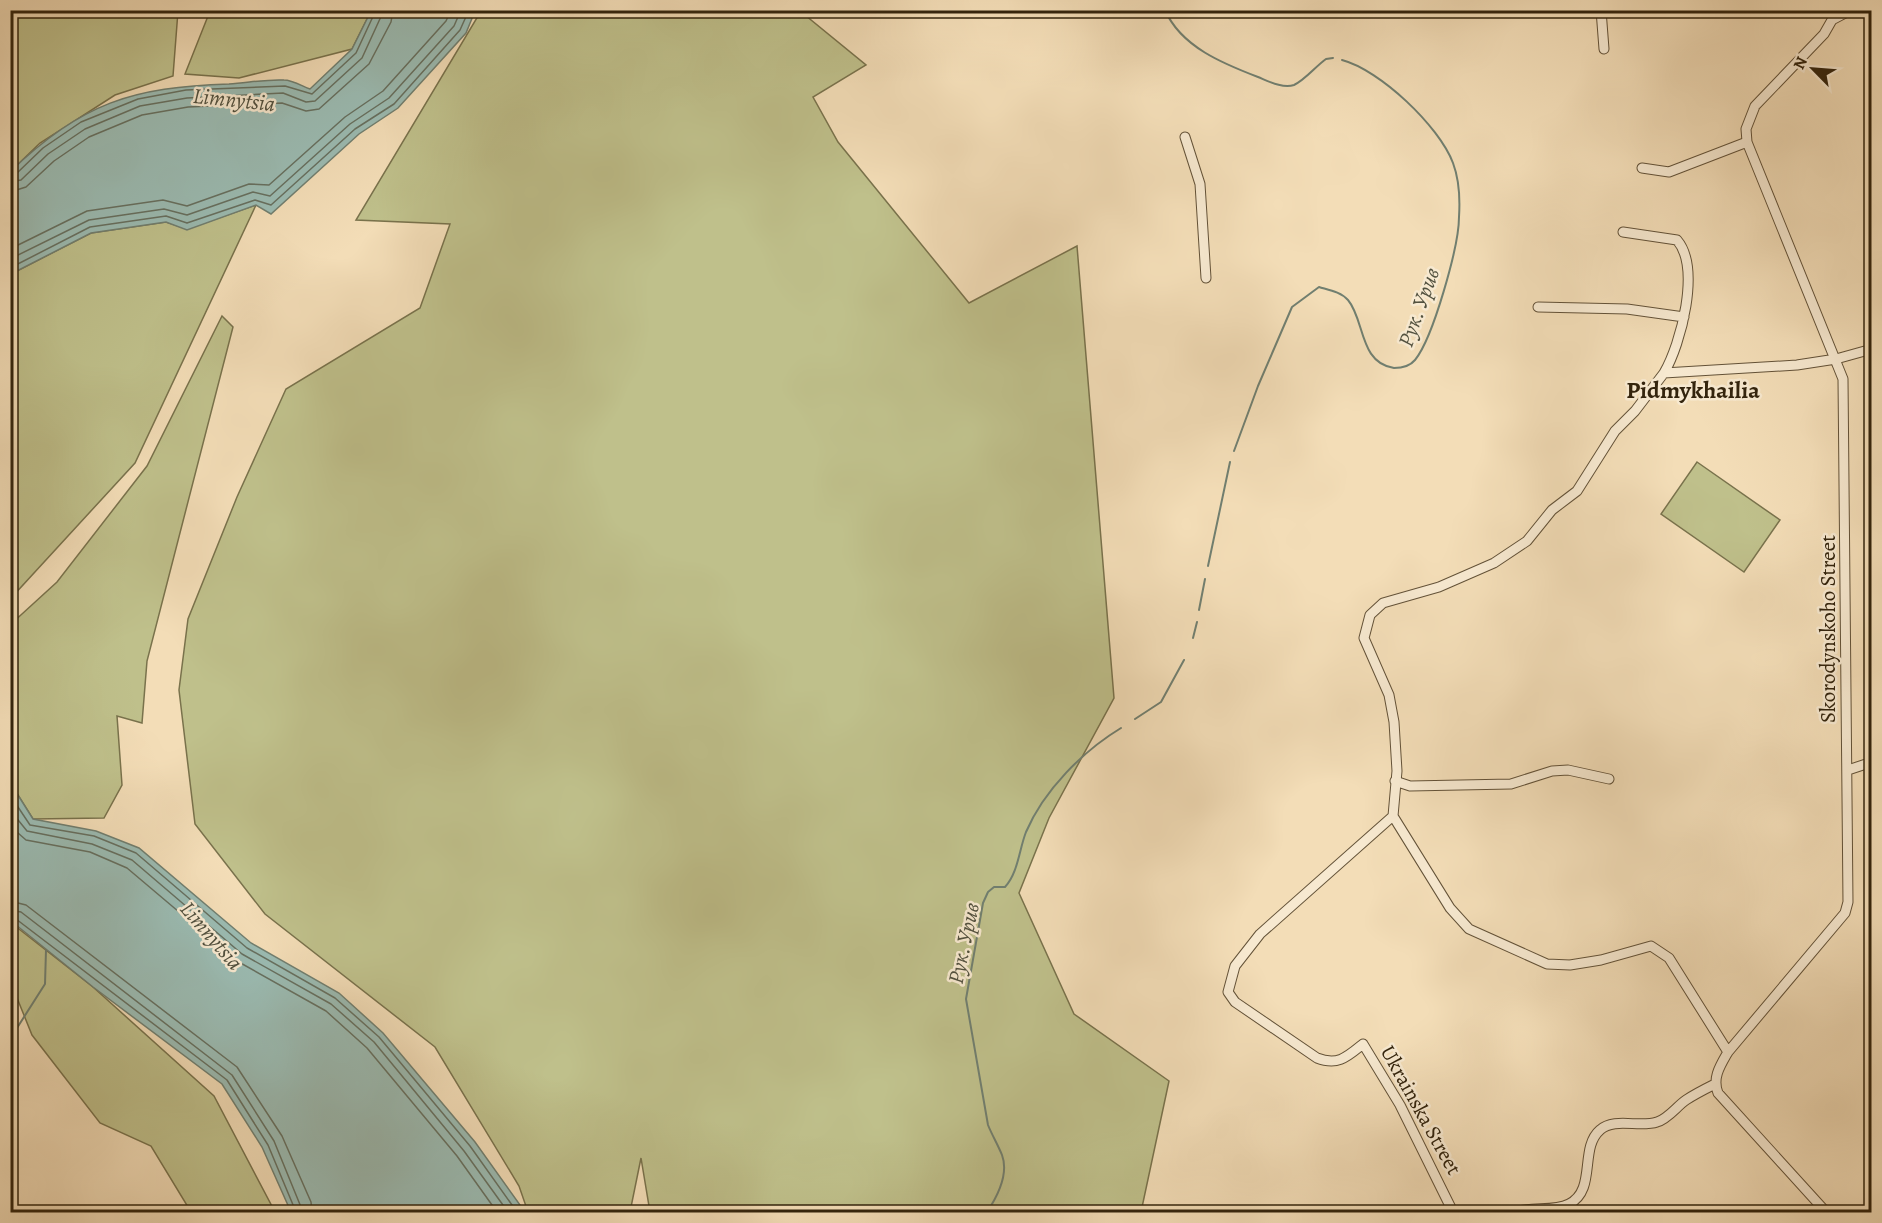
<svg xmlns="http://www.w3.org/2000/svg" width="1882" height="1223" font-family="Alegreya,serif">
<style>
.green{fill:#bfc08b;stroke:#79724c;stroke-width:1.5}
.water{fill:#9bbbb2;stroke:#717f70;stroke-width:1.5}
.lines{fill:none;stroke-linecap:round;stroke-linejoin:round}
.shore{stroke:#677060;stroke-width:1.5}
.stream{stroke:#717f70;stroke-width:2}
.street-casing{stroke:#635238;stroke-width:11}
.street{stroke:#f7e9d0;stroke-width:9}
.labels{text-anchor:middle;stroke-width:5;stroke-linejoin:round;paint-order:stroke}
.street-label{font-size:21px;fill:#33240d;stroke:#f7e9d0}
.water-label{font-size:22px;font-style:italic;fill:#52513f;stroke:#f7e9d0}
.quarter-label{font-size:24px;font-weight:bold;fill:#33240d;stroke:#f7e9d0}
</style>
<rect width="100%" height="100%" fill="#f3ddb7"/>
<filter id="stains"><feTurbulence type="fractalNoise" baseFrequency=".00333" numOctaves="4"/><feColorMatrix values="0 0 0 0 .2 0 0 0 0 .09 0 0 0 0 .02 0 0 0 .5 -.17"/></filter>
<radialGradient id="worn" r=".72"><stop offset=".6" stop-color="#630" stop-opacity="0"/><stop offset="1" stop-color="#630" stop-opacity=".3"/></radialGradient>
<path class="green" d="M11 11H178L173 76 115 95 40 143 11 171Z
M210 11H371L352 49 239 78 185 74Z
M481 11H800L866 65 813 97 838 142 969 303 1077 246 1114 698 1049 818 1019 893 1074 1014 1169 1081 1141 1212H650L641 1158 630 1212H528L519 1186 435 1047 265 914 195 824 179 690 188 619 237 497 286 389 420 308 450 224 356 220Z
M256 205 135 463 11 598V274L91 233 166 222 187 229Z
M222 316 233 327 147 661 142 723 117 716 122 785 104 818 33 819 11 784V624L57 582 147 466Z
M1697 462 1780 520 1744 572 1661 514Z
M10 922 93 987 214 1096 275 1212H191L151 1146 100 1123 32 1035 11 983Z"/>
<path class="water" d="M371 11H475L466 33 398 108 359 134 271 214 256 205 187 230 166 222 91 233 11 274V171C81 103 133 87 229 84 247 83 266 79 284 80 292 80 302 86 310 89L352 49Z
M11 784 33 819 96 831 139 848 251 943 339 993 383 1033 475 1142 525 1212H291L262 1147 222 1084 93 987 11 921Z"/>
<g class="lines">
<path class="shore" d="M10 175 16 174 43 148 81 122 138 99 186 90 285 86 312 94 356 53 376 10
M10 182 21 180 48 154 85 129 140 106 187 98 283 93 306 102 315 101 362 58 384 10
M10 192 26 187 54 161 89 137 142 115 188 107 282 103 306 111 319 109 369 64 391 22 393 10
M10 249 87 211 163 200 187 206 249 184 269 185 345 117 383 91 446 21 451 10
M10 259 89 220 164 209 187 215 253 192 270 196 350 124 389 98 454 26 461 10
M10 268 90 227 166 216 187 223 255 200 271 205 355 129 394 104 460 30 469 10
M10 795 30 825 94 836 136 853 247 948 335 998 379 1037 470 1146 517 1212
M10 810 27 831 92 844 132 860 242 954 331 1004 374 1042 464 1151 508 1212
M10 826 26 840 90 852 127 868 237 961 326 1011 367 1048 457 1156 497 1212
M10 901 26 905 237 1067 282 1136 311 1202 312 1212
M10 910 21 912 232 1075 274 1141 303 1212
M10 917 16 919 227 1080 268 1145 296 1212"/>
<path class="stream" d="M1165 10C1181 47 1224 64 1258 77 1268 81 1283 89 1294 85 1305 80 1316 66 1326 59L1333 58
M1234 451 1258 386 1292 307 1319 287C1329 290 1341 292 1348 300 1365 320 1359 363 1394 368 1401 368 1410 366 1415 360 1433 338 1459 246 1459 217 1460 201 1459 179 1453 163 1439 126 1380 70 1342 60
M1208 566 1230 462
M1199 610 1205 579
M1193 638 1197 622
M1135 719 1161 702 1184 660
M10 1039 45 984 46 950
M987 1212C997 1197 1009 1174 1002 1155 998 1145 992 1135 988 1125L966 999 983 903 988 892 994 887H1005C1018 873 1019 850 1026 832 1044 790 1083 751 1121 728"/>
<defs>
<path id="street" d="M1601 10 1604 49
M1832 20 1851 10
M1185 137 1200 184 1206 278
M1642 168 1669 172 1747 142
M1623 232 1677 240C1701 268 1681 344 1664 373
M1538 307 1627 309 1684 317
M1848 770 1872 762
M1395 781 1410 786 1511 784 1552 771 1568 770 1609 779
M1393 816 1260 934 1235 966 1228 992 1235 1002 1317 1058C1338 1066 1347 1057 1363 1044L1400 1105 1453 1212
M1728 1052 1669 958 1651 946 1601 960 1570 965 1547 964 1469 929 1450 908 1393 816 1397 771 1394 722 1389 695 1364 638 1370 615 1383 603 1439 587 1494 563 1527 541 1552 510 1577 491 1615 431 1635 411 1664 373 1797 365 1836 359 1872 349
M1515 1212C1533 1206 1553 1212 1569 1204 1597 1190 1579 1148 1600 1130 1614 1117 1640 1128 1657 1122 1668 1119 1677 1106 1686 1100 1695 1094 1705 1089 1715 1084
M1826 1212 1718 1093C1712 1078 1720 1066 1728 1052L1845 913 1848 902 1843 379 1747 142 1746 129 1755 106 1824 34 1832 20"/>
</defs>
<use href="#street" class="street-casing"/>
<use href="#street" class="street"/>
</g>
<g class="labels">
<g class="street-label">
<text transform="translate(1828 629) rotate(-90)" y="7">Skorodynskoho Street</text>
<text transform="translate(1421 1110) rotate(61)" y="7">Ukrainska Street</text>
</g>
<g class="water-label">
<text transform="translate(234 99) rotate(6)" y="8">Limnytsia</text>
<text transform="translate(1418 307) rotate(-70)" y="8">Рук. Урив</text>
<text transform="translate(212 935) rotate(49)" y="8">Limnytsia</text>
<text transform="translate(963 943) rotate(-78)" y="8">Рук. Урив</text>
</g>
<g class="quarter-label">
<text x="1693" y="398">Pidmykhailia</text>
</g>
</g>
<rect width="1882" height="1223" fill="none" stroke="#f3ddb7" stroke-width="36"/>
<rect x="12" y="12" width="1858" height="1199" fill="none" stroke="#33240d" stroke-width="3"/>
<rect x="18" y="18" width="1846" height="1187" fill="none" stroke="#33240d" stroke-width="1.5"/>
<g transform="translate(1813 69) rotate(295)" stroke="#f7e9d0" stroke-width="4.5" paint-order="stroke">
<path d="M0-4.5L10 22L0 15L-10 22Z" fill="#33240d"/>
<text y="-9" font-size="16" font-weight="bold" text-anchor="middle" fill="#33240d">N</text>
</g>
<rect width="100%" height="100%" filter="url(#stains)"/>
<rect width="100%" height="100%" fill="url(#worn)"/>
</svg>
